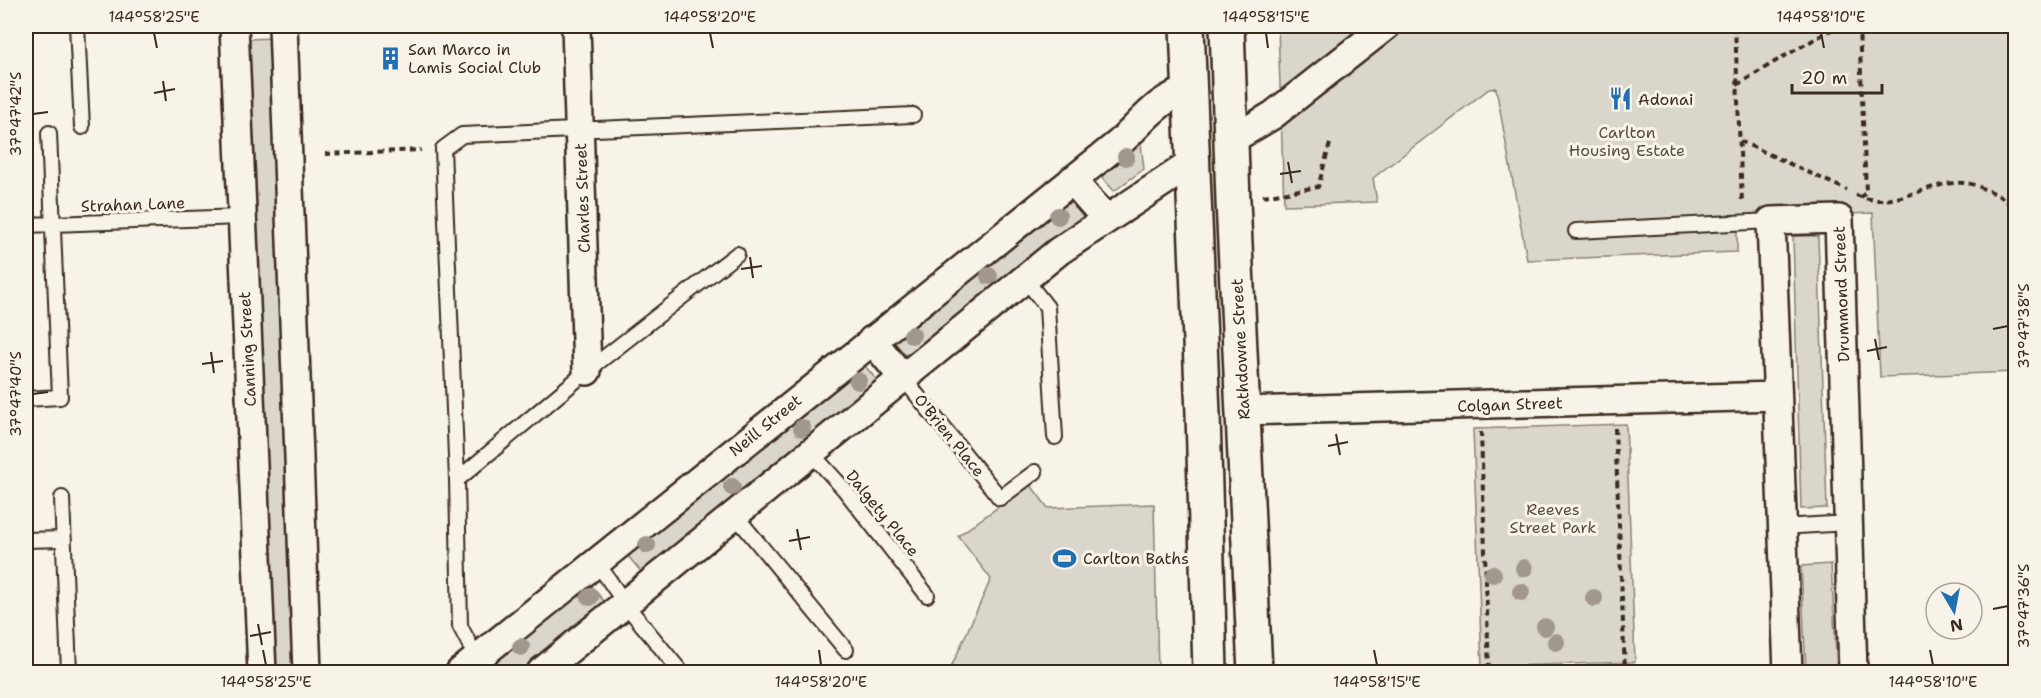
<svg xmlns="http://www.w3.org/2000/svg" width="2041" height="698" font-family="'Shantell Sans',sans-serif">
<style>
.green{fill:#dbd6cb;stroke:#8b8074;stroke-width:1.5}
.lines{fill:none;stroke-linecap:round;stroke-linejoin:round}
.lane-casing{stroke:#3b2a1e;stroke-width:18}
.street-casing{stroke:#3b2a1e;stroke-width:32}
.secondary-casing{stroke:#3b2a1e;stroke-width:38}
.path{stroke:#3b2a1e;stroke-width:4;stroke-dasharray:6 4.5;stroke-linecap:butt}
.lane{stroke:#f7f3e8;stroke-width:14}
.street{stroke:#f7f3e8;stroke-width:27}
.secondary{stroke:#f7f3e8;stroke-width:33}
.tree{fill:#a1978c}
.ticks{fill:none;stroke:#3b2a1e;stroke-width:2}
.labels{text-anchor:middle;stroke-width:6;stroke-linejoin:round;paint-order:stroke}
.poi-label{font-size:16px;fill:#3b2a1e;stroke:#f7f3e8;text-anchor:start}
.park-label{font-size:16px;fill:#5b4c41;stroke:#f7f3e8}
.street-label{font-size:16px;fill:#3b2a1e;stroke:#f7f3e8}
.neatline{fill:none;stroke:#3b2a1e;stroke-width:2}
.ticks-label{font-size:15px;text-anchor:middle;fill:#3b2a1e}
</style>
<rect width="100%" height="100%" fill="#f7f3e8"/>
<filter id="ink" filterUnits="userSpaceOnUse"><feTurbulence type="fractalNoise" baseFrequency=".0167" numOctaves="2"/><feDisplacementMap in="SourceGraphic" scale="12" xChannelSelector="R" yChannelSelector="G"/><feConvolveMatrix kernelMatrix="1 2 1 2 8 2 1 2 1" color-interpolation-filters="sRGB"/></filter>
<g filter="url(#ink)">
<path class="green" d="M1278 26H2015V372L1880 377 1873 213 1737 218V252L1527 260 1496 88 1489 89 1373 178 1377 202 1284 205Z
M275 38 300 672H268L247 39Z
M1140 135 1144 169 1114 191 1098 173Z
M1064 195 1084 218 910 360 890 337Z
M1793 236H1818L1827 508 1801 509Z
M860 360 880 384 643 574 623 550Z
M1626 424 1635 662 1482 667 1473 429Z
M1030 484 1048 508 1154 504 1158 672H949L991 579 958 536Z
M1831 564 1837 672H1806L1801 566Z
M587 580 605 603 519 672H473Z"/>
<g class="lines">
<defs>
<path id="lane" d="M77 26 82 127
M26 225 241 217
M1576 231 1771 221
M1025 279 1047 307 1055 437
M904 379 1000 498 1035 472
M26 399 60 397 49 133
M812 454 844 489 927 595
M457 480 587 371 737 254
M62 498 69 672
M735 515 846 650
M1782 527 1848 523
M26 540 64 539
M596 561 626 605 681 672
M477 659 460 626 457 480 443 149 462 135 913 115"/>
<path id="street" d="M234 26 262 672
M283 26 307 672
M576 26 587 371
M1231 140 1273 115 1386 26
M1072 180 1106 219
M872 340 904 379
M1243 411 1777 396
M460 672 1119 143C1141 124 1159 96 1189 91
M541 672 1059 251 1192 163
M1788 672 1771 221 1839 219 1853 672"/>
<path id="secondary" d="M1187 26 1203 414 1210 672
M1227 26 1233 201 1255 672"/>
</defs>
<use href="#lane" class="lane-casing"/>
<use href="#street" class="street-casing"/>
<use href="#secondary" class="secondary-casing"/>
<path class="path" d="M1735 26 1742 202
M1859 26 1866 192 1860 198
M1737 85 1781 58 1838 26
M1740 141 1847 190
M325 154 421 150
M1856 195C1896 213 1932 176 1971 184 1977 185 1983 189 1989 191 2001 196 2007 200 2016 210
M1263 196 1318 187 1331 140
M1615 428 1625 672
M1481 432 1489 672"/>
<use href="#lane" class="lane"/>
<use href="#street" class="street"/>
<use href="#secondary" class="secondary"/>
</g>
<g class="tree">
<circle cx="1126" cy="157" r="9"/>
<circle cx="1058" cy="216" r="9"/>
<circle cx="989" cy="276" r="9"/>
<circle cx="912" cy="335" r="9"/>
<circle cx="858" cy="381" r="9"/>
<circle cx="802" cy="428" r="9"/>
<circle cx="732" cy="487" r="9"/>
<circle cx="647" cy="545" r="9"/>
<circle cx="1524" cy="568" r="9"/>
<circle cx="1493" cy="574" r="9"/>
<circle cx="1521" cy="592" r="9"/>
<circle cx="590" cy="597" r="9"/>
<circle cx="1594" cy="598" r="9"/>
<circle cx="1545" cy="627" r="9"/>
<circle cx="1556" cy="642" r="9"/>
<circle cx="521" cy="647" r="9"/>
</g>
</g>
<path class="ticks" d="M154 33 157 48M710 33 713 48M1266 33 1268 48M1821 33 1824 48M163 81 166 101M154 93 175 89M33 114 48 112M1288 162 1292 183M1280 174 1301 171M750 257 753 278M741 269 762 266M1993 329 2008 326M1875 339 1879 360M1867 351 1887 347M211 352 214 373M202 364 223 361M33 394 48 392M1336 434 1340 455M1328 446 1348 442M797 529 801 550M789 541 810 537M1993 609 2008 606M258 624 262 645M250 636 271 632M263 650 266 665M819 650 821 665M1374 650 1377 665M1930 650 1933 665"/>
<defs>
<symbol id="building-bare" viewBox="-9 -9 18 18"><path d="M-4-6H4V6H1V3H-1V6H-4ZM-2.5-4.3h1.7v1.8h-1.7ZM.8-4.3h1.7v1.8H.8ZM-2.5-1h1.7V.8h-1.7ZM.8-1h1.7V.8H.8Z" fill="#1f6fb2" stroke="#f7f3e8" stroke-width="2.5" paint-order="stroke"/></symbol>
<symbol id="restaurant-bare" viewBox="-9 -9 18 18"><path d="M-5-6h1v4h1v-4h1v4h1v-4h1v5L-1.5 .5V6h-2V.5L-5-1ZM5-6V6H3V1.5H1.5Q1.5-4 5-6Z" fill="#1f6fb2" stroke="#f7f3e8" stroke-width="2.5" paint-order="stroke"/></symbol>
<symbol id="stadium-bare" viewBox="-9 -9 18 18"><path d="M0-5a6.5 5 0 1 0 0 10a6.5 5 0 1 0 0-10ZM-3.5-1.8h7v3.6h-7Z" fill="#1f6fb2" stroke="#f7f3e8" stroke-width="2.5" paint-order="stroke"/></symbol>
</defs>
<g fill-rule="evenodd">
<use href="#building-bare" x="374" y="42" width="33" height="33"/>
<use href="#restaurant-bare" x="1604" y="82" width="33" height="33"/>
<use href="#stadium-bare" x="1048" y="542" width="33" height="33"/>
</g>
<g class="labels">
<g class="poi-label">
<text x="408" y="55">San Marco in<tspan x="408" dy="18">Lamis Social Club</tspan></text>
<text x="1638" y="105">Adonai</text>
<text x="1083" y="564">Carlton Baths</text>
</g>
<g class="park-label">
<text x="1627" y="138">Carlton<tspan x="1627" dy="18">Housing Estate</tspan></text>
<text x="1553" y="515">Reeves<tspan x="1553" dy="18">Street Park</tspan></text>
</g>
<g class="street-label">
<text transform="translate(582 198) rotate(-92)" y="6">Charles Street</text>
<text transform="translate(133 204) rotate(-2)" y="6">Strahan Lane</text>
<text transform="translate(1841 294) rotate(-92)" y="6">Drummond Street</text>
<text transform="translate(247 349) rotate(-93)" y="6">Canning Street</text>
<text transform="translate(1240 349) rotate(-93)" y="6">Rathdowne Street</text>
<text transform="translate(1510 404) rotate(-2)" y="6">Colgan Street</text>
<text transform="translate(765 425) rotate(-39)" y="6">Neill Street</text>
<text transform="translate(950 435) rotate(51)" y="6">O'Brien Place</text>
<text transform="translate(883 513) rotate(51)" y="6">Dalgety Place</text>
</g>
</g>
<rect width="2041" height="698" fill="none" stroke="#f7f3e8" stroke-width="66"/>
<g transform="translate(1954 611) rotate(170)"><circle r="28" fill="#f7f3e8" stroke="#aca397" stroke-width="1.5"/>
<path d="M0-4.5L10 22L0 15L-10 22Z" fill="#1f6fb2"/>
<text y="-9" font-size="16" font-weight="bold" text-anchor="middle" fill="#3b2a1e">N</text>
</g>
<path d="M1792 84v9h90v-9" fill="none" stroke="#3b2a1e" stroke-width="3"/>
<text x="1801" y="84" font-size="18" fill="#3b2a1e" stroke="#f7f3e8" stroke-width="4.5" paint-order="stroke">20 m</text>
<rect x="33" y="33" width="1975" height="632" class="neatline"/>
<g class="ticks-label">
<text x="154" y="22">144°58'25"E</text>
<text x="710" y="22">144°58'20"E</text>
<text x="1266" y="22">144°58'15"E</text>
<text x="1821" y="22">144°58'10"E</text>
<text transform="translate(16 114) rotate(-90)" y="5">37°47'42"S</text>
<text transform="translate(2024 326) rotate(-90)" y="5">37°47'38"S</text>
<text transform="translate(16 394) rotate(-90)" y="5">37°47'40"S</text>
<text transform="translate(2024 606) rotate(-90)" y="5">37°47'36"S</text>
<text x="266" y="687">144°58'25"E</text>
<text x="821" y="687">144°58'20"E</text>
<text x="1377" y="687">144°58'15"E</text>
<text x="1933" y="687">144°58'10"E</text>
</g>
</svg>
